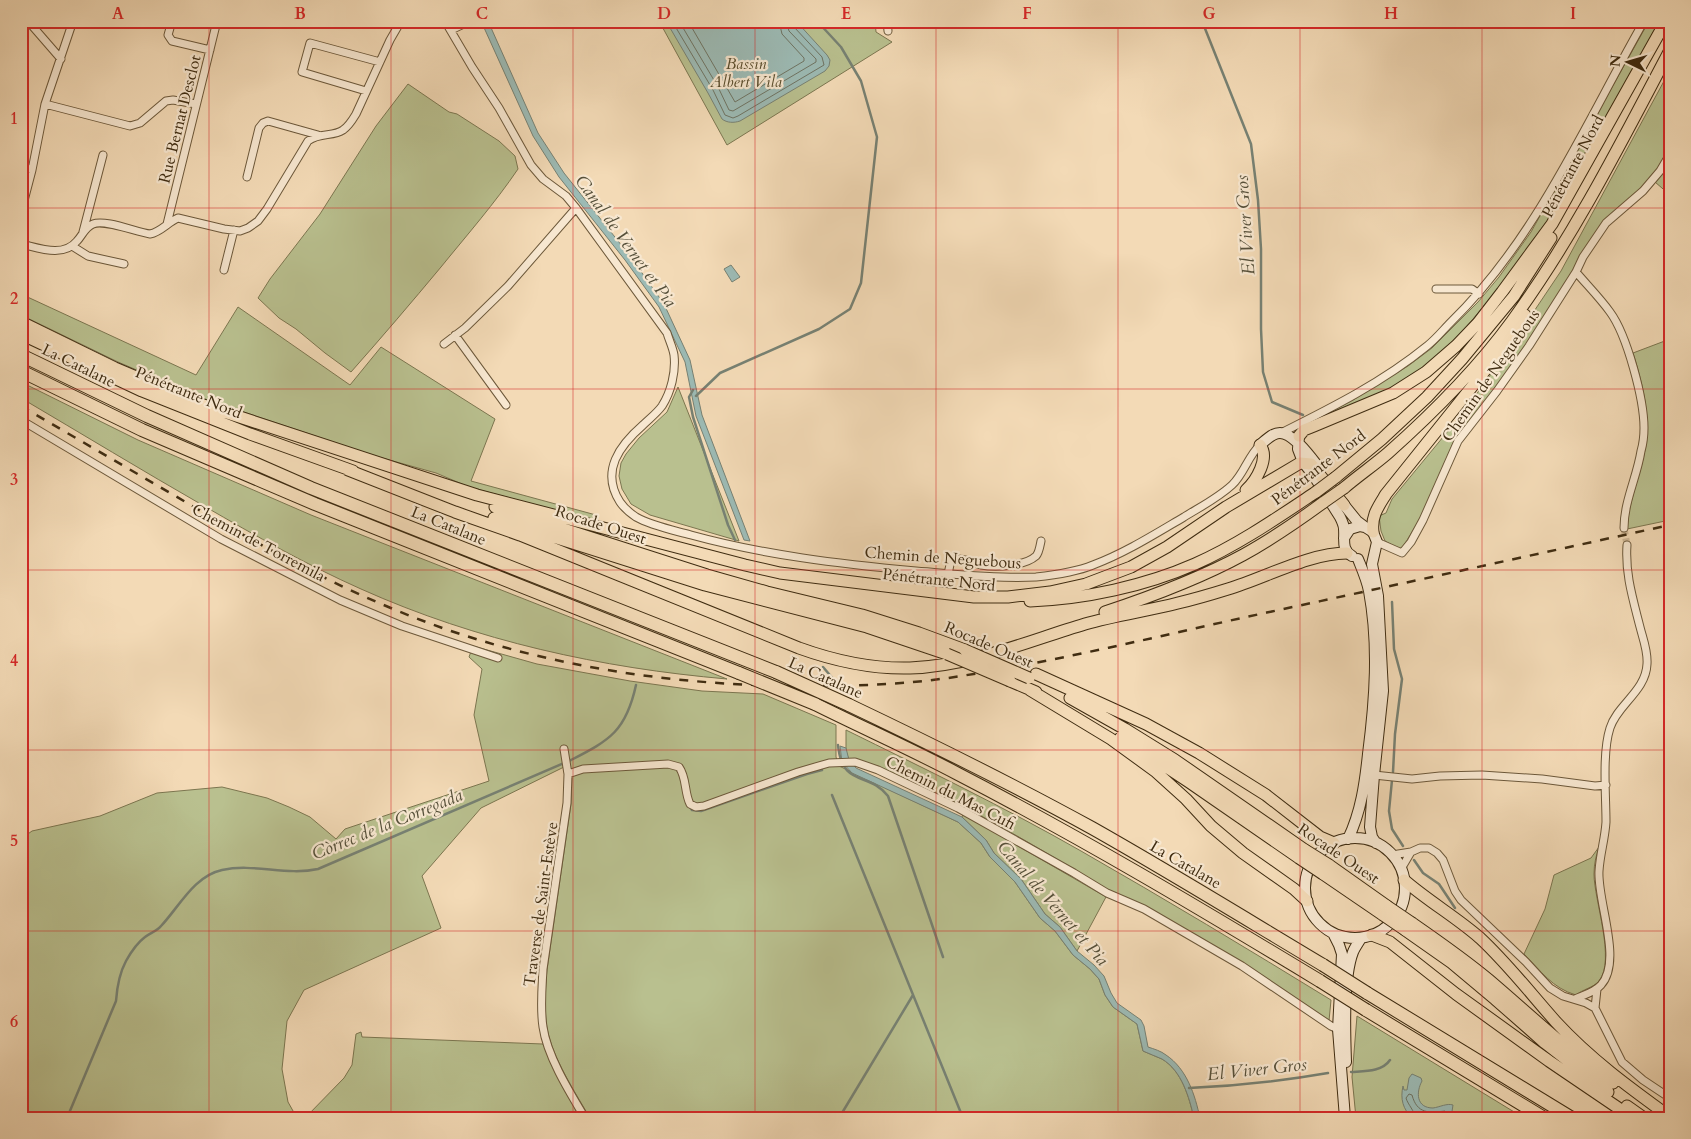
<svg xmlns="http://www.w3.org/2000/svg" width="1691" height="1139" font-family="Cardo,serif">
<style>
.green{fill:#b9c08f;stroke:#7c7650}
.water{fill:#9cbab4;stroke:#778173}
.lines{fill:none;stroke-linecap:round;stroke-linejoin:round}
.shore{stroke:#6e7362;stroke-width:1}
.stream{stroke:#778173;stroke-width:2.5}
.minor-tunnel{stroke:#cfb795;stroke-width:7;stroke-dasharray:7 3.5;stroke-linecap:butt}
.minor-casing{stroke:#6c583a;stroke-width:9}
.secondary-casing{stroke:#3f2c11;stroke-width:12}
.trunk-casing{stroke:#3f2c11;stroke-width:13}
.motorway-casing{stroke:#3f2c11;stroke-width:14}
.minor{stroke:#f7e7d0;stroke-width:7}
.secondary{stroke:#f7e7d0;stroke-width:10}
.trunk{stroke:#f3dab6;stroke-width:11}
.motorway{stroke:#f3dab6;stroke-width:12}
.rail{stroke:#3f2c11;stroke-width:2.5;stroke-dasharray:9 9;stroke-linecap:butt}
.trunk-bridge-casing{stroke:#3f2c11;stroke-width:13;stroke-linecap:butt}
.motorway-bridge-casing{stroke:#3f2c11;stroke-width:14;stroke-linecap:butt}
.trunk-bridge{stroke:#f3dab6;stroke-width:11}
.motorway-bridge{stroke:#f3dab6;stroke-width:12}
.grid{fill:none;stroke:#d62828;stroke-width:1;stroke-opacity:0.55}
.labels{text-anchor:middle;stroke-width:4.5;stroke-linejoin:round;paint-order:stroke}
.park-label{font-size:16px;font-style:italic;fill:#574a2a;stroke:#f7e7d0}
.street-label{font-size:16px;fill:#3f2c11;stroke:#f7e7d0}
.water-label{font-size:18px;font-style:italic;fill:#56503a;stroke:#f7e7d0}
.neatline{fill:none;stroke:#d62828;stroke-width:2}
.grid-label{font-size:16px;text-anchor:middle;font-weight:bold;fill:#d62828}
</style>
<rect width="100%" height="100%" fill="#f3dab6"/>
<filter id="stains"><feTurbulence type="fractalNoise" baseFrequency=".004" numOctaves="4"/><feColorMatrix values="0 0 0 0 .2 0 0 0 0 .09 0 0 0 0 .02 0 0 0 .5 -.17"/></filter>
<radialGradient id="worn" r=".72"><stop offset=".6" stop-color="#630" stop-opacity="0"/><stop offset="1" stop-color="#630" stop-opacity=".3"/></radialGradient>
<path class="green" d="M659 21H875L876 32 892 42 727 145Z
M1649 21H1660L1547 221 1498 289 1473 319 1452 343 1423 368 1390 389 1311 422 1353 400 1408 366 1432 348 1478 302 1499 277 1531 232Z
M1670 70V145L1667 152 1657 169 1640 189 1604 221 1580 255 1573 270 1527 344 1495 389 1455 439 1420 519 1401 550 1385 541 1381 531 1379 516 1386 513 1392 499 1462 414 1502 359 1561 271Z
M408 84 449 112 457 114 499 141 515 156 518 169C495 203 467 235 441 267 411 303 382 337 351 372L325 353 296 329 279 318 258 298 270 279 320 214 376 126Z
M1670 160V195L1655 182Z
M21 294 196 375 238 307 350 385 381 347 495 419 471 481 596 515 595 521 469 487 436 473 375 456 202 398 118 362 21 315Z
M1670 339V520L1627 529C1628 504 1639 479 1644 455 1652 421 1643 385 1633 353Z
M21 382 138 440 311 515 727 679C601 668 477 641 361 589 307 565 256 536 204 506 143 471 82 434 21 398Z
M678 387 739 541 650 515 631 504 622 489 619 476 621 463 626 454 639 438 667 412Z
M473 646 537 664 630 681 702 691 763 694 836 725V757L839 766 958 822 981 843 990 857 1015 882 1040 918 1055 931 1073 955 1090 969 1099 979 1105 995 1113 1007 1137 1024 1143 1051C1149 1054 1156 1056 1162 1059 1182 1071 1189 1097 1194 1118H590C575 1092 552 1057 547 1028 544 1009 545 989 547 970L571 804 572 775 564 767 481 808 422 876 441 928 304 990 287 1021 282 1069 288 1102 297 1118H21V839L32 831 100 816 157 793 222 787 267 798 289 807 310 817 336 839 345 829 489 781 474 715 482 669 469 657Z
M846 730C925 769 1004 807 1081 851 1165 899 1248 949 1331 1000L1329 1021C1256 977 1183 935 1110 891 1028 842 945 790 854 759L849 760 846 751Z
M963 814 1106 897 1077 951 1060 927 1045 914 1021 879 994 853 986 840 962 817Z
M1599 847C1596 856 1594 864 1594 874 1594 900 1616 960 1599 981 1593 988 1583 989 1576 995 1552 988 1541 971 1524 954L1545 909 1554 875 1591 858Z
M1357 1016 1524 1118H1356L1352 1077Z
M361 1032 362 1037 543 1044 580 1118H305L344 1078 352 1065 356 1034Z"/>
<path class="water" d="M481 21H488L538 133 564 173 630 256 664 304 690 360 702 415 750 541 744 540 696 416 685 362 659 307 625 260 559 177 533 136Z
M666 21H796L827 55 830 60 829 66 825 71 740 121C734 123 727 123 722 119L708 93Z
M731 265 740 277 732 282 724 269Z
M840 746 846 748 849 760 856 768 962 817 986 840 994 853 1021 879 1045 914 1060 927 1077 951 1094 965 1104 976 1111 993 1117 1003 1141 1020 1144 1026 1148 1047C1154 1049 1161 1051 1166 1055 1187 1069 1195 1095 1200 1118H1194C1189 1097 1182 1071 1162 1059 1156 1056 1149 1054 1143 1051L1137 1024 1113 1007 1105 995 1099 979 1090 969 1073 955 1055 931 1040 918 1015 882 990 857 981 843 958 822 852 773 842 762Z
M1412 1074 1421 1078 1422 1081C1416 1092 1416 1108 1433 1108 1440 1107 1447 1103 1453 1105L1451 1118H1412C1403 1109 1400 1099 1403 1086L1404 1090H1407L1409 1078Z"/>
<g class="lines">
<path class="shore" d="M672 21 713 90 725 115 733 118 738 116 824 65 822 57 794 27 793 21
M679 21 718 87 729 110 733 111 816 62V59L789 31 786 21
M688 21 735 102 804 61V58L782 34 779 21
M1415 1118C1415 1111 1408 1105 1406 1098L1409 1094 1412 1095C1417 1114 1429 1113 1445 1111L1447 1113 1446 1118"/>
<path class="stream" d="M1202 21 1251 144 1258 200 1261 249V329L1263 372 1272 402 1303 415
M693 390 689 397 693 417 728 525 735 540
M696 396 720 373 819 329 850 309 861 283 877 137 861 81 841 47 817 21
M1392 602 1394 649 1402 679 1395 734 1393 772
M823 667 835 681
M838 745C842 788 869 771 888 796L943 957
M1392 780 1389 811 1392 829 1403 846
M832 795 963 1118
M690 807 692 810 701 811 807 774 822 770
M1414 860 1423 873 1439 884 1455 908
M1351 1072C1364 1071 1382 1072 1390 1060
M1189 1088C1236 1086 1282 1081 1328 1073
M67 1118 116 1001C117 987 119 974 126 961 131 952 137 943 145 937 150 933 157 931 161 926 179 907 194 876 222 870 254 863 286 876 318 869L571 760C610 740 626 731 636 685
M839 1118 913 995"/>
<path class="minor-tunnel" d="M1624 528 1627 545"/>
<defs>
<path id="minor" d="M28 21 61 59
M172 21 168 35 172 41 210 50
M445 21 472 67 499 108 531 165 543 179 566 196 576 208 667 333C669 340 673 348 674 355 676 372 671 392 662 406 657 413 649 419 643 425 620 445 600 471 620 502 624 508 630 513 636 517 652 526 673 530 691 535 764 555 840 564 916 571 956 574 997 579 1036 577 1055 575 1076 572 1093 565 1125 553 1155 534 1184 517 1200 507 1218 498 1232 485 1244 474 1248 456 1260 445
M887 21 888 31
M451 30 470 21
M366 91 302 72 310 43 380 62
M45 104 130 126 140 123 166 101 173 100 196 104
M21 166 32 170
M247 177 259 128 263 123 268 121 318 135
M21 212 32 170 45 104 73 21
M167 224 217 21
M83 232 103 155
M21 244C39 248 63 258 77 241 82 236 85 227 93 224 105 219 136 232 150 234 161 232 168 222 178 218L224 229 240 231 248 228 258 221 267 209 308 141C320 132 333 137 343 130 349 126 353 119 356 114L390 40 401 21
M72 246 88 256 124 264
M224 270 234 230
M1576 272C1587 285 1600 298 1610 312 1627 335 1644 399 1644 428 1644 435 1643 444 1641 451 1637 477 1624 501 1624 528
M1436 289H1472L1479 294
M455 335 506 405
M444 344 465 328 508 286 576 208
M21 420 221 539 340 600 402 626 498 658
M1281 433C1331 408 1383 382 1427 346 1436 339 1443 330 1451 322 1537 238 1585 124 1644 21
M1377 542 1402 553 1411 542 1423 520 1458 441 1497 391 1529 346 1576 272 1583 257 1606 223 1643 191 1660 171 1670 154
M948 574 951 560C963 557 970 562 981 565 996 568 1025 566 1036 556 1039 553 1040 546 1041 541
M564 749 568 774 567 803 543 969C542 989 540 1008 543 1027 547 1056 570 1093 585 1118
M568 774 583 769 668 764 679 767C687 778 684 792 690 804L696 807 704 806 798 772 829 763 855 762 878 770 958 808 1074 873 1107 893 1144 909 1242 966 1331 1026 1338 1029
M1374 775 1412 779 1440 776 1482 775 1542 779 1595 786 1606 785
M1392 855 1411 852 1420 848H1429L1437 853 1443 860 1455 891 1461 900 1526 962 1550 988 1563 996 1586 1003 1595 1008 1622 1062 1643 1080 1670 1098
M1401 869 1411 852
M1575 999C1584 995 1595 992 1601 985 1623 961 1597 901 1599 871 1600 854 1605 839 1606 822 1606 795 1602 753 1610 728 1617 705 1646 691 1647 664 1648 651 1643 639 1640 627 1633 599 1625 574 1627 545
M1595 1008 1597 989"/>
<path id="secondary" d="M1299 436 1298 449 1303 462 1314 476 1340 517C1342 521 1344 525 1344 529 1345 539 1341 550 1352 556
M1260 445C1266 440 1272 433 1280 433 1294 433 1312 459 1320 469
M1340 500 1357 521 1365 527
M1344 538 1350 529 1360 526 1365 527 1373 532 1377 542 1372 564 1378 596 1383 691 1374 775 1370 827 1372 837 1376 843
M1305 888a50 50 0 1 1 100 0a50 50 0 1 1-100 0Z
M1348 839C1361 812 1365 783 1368 754 1375 700 1379 645 1369 591 1367 580 1362 569 1358 559
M1333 933 1339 945 1342 954 1338 1029 1345 1118
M1346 1062C1345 1033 1343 978 1353 952 1355 947 1359 942 1361 938"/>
<path id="trunk" d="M21 322 115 368 207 407
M21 334 142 391 250 434 353 471
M200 404 477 495 745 565 780 573 974 597H1008L1050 592 1086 584 1131 567 1167 547 1226 507 1300 463 1311 464 1344 505
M1299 436 1304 430 1314 426 1393 393 1426 372 1456 346 1478 323 1502 292 1552 224 1666 21
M348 470 455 512 520 535 799 648C835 661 872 669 910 668 971 666 1028 641 1085 624 1116 615 1147 611 1178 603 1195 599 1212 594 1228 589 1265 578 1309 553 1347 553
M1336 477 1382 439 1427 397 1462 359 1514 296 1551 238
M1344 488C1358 476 1374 465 1388 453 1433 413 1477 369 1512 321 1574 236 1621 143 1670 50
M1246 490C1256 481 1270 458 1260 445
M495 507 707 575 767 592 862 615 919 633 965 650
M494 518 705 585 867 627 947 654
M1373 532C1371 516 1378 507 1386 494L1495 358 1525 315
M1030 601C1085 599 1145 586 1195 564 1238 545 1277 518 1316 492
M1105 612C1153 596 1199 579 1243 555 1272 539 1298 521 1324 502
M1036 674 1146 724 1199 753 1266 795 1320 837 1334 843
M1010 681 1036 692
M1030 690 1111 739 1155 771 1186 799 1211 826 1243 853 1294 889 1307 901
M1070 698 1125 729 1175 760 1305 850
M1121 737 1189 782 1299 858
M1329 865 1387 906
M1323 874 1383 915
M1404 880C1428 901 1456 917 1480 938 1508 964 1531 994 1556 1022 1590 1059 1630 1088 1670 1117
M1412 923C1438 941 1464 959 1489 980 1530 1015 1569 1052 1613 1083
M1405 930 1452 963 1495 999 1545 1043 1608 1092
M1372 935 1390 942 1456 994 1549 1061 1633 1118
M1627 1106 1644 1118"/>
<path id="motorway" d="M21 355 147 416 311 488 776 672
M21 371 142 430 315 504 739 673
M815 704C863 728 911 749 958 774 1082 838 1201 909 1320 981
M849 705C931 744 1012 784 1092 828 1170 872 1246 919 1323 965
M1367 993 1572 1118
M1366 1010 1544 1118"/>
</defs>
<use href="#minor" class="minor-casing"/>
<use href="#secondary" class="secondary-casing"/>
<use href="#trunk" class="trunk-casing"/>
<use href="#motorway" class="motorway-casing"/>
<use href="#minor" class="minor"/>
<use href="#secondary" class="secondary"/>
<use href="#trunk" class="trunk"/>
<use href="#motorway" class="motorway"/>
<path class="rail" d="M21 406C81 441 141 476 201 511 283 558 361 600 451 631 570 671 693 687 818 686 862 686 905 684 948 678 1048 663 1147 639 1246 617 1387 587 1528 556 1670 525"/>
<defs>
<path id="trunk-bridge" d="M1316 492 1336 477
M1324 502 1344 488
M965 650 1029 678
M947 654 1010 681
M1305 850 1329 865
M1299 858 1323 874
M1387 906 1412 923
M1383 915 1405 930"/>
<path id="motorway-bridge" d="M776 672 849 705
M739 673 815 704
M1323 965 1367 993
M1320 981 1366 1010"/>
</defs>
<use href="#trunk-bridge" class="trunk-bridge-casing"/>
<use href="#motorway-bridge" class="motorway-bridge-casing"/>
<use href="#trunk-bridge" class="trunk-bridge"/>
<use href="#motorway-bridge" class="motorway-bridge"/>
</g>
<path class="grid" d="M209 21V1118M391 21V1118M573 21V1118M755 21V1118M936 21V1118M1118 21V1118M1300 21V1118M1482 21V1118M21 208H1670M21 389H1670M21 570H1670M21 750H1670M21 931H1670"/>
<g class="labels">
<g class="park-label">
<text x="746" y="69">Bassin<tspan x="746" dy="18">Albert Vila</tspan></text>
</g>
<g class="street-label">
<text transform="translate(179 119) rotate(-76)" y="6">Rue Bernat Desclot</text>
<text transform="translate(1572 166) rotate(-62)" y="6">Pénétrante Nord</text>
<text transform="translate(79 365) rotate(26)" y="6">La Catalane</text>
<text transform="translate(1490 375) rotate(-55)" y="6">Chemin de Neguebous</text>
<text transform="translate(189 392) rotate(22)" y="6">Pénétrante Nord</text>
<text transform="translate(1318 467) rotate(-37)" y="6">Pénétrante Nord</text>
<text transform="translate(601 524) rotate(18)" y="6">Rocade Ouest</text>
<text transform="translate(449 525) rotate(22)" y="6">La Catalane</text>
<text transform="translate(259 542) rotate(28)" y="6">Chemin de Torremila</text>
<text transform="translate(943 557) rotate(4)" y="6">Chemin de Neguebous</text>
<text transform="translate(939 579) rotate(6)" y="6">Pénétrante Nord</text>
<text transform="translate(989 644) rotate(23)" y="6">Rocade Ouest</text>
<text transform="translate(826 677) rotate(24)" y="6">La Catalane</text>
<text transform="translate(951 792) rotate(27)" y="6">Chemin du Mas Cufi</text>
<text transform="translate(1339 853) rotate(34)" y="6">Rocade Ouest</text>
<text transform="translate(1186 864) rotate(30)" y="6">La Catalane</text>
<text transform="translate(540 904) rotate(-82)" y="6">Traverse de Saint-Estève</text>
</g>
<g class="water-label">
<text transform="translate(1245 225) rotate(-94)" y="6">El Viver Gros</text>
<text transform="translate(626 241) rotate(54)" y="6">Canal de Vernet et Pia</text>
<text transform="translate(387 824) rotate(-22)" y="6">Còrrec de la Corregada</text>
<text transform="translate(1053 903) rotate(49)" y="6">Canal de Vernet et Pia</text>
<text transform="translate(1257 1069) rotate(-6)" y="6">El Viver Gros</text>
</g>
</g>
<rect width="1691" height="1139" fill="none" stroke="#f3dab6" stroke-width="55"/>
<g transform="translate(1628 62) rotate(275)" stroke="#f7e7d0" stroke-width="4" paint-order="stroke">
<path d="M0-4L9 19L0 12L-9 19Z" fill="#3f2c11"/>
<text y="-8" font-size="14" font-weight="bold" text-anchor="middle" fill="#3f2c11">N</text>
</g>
<rect x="28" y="28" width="1636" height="1084" class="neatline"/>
<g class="grid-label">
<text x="118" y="19">A</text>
<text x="300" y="19">B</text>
<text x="482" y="19">C</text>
<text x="664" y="19">D</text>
<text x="846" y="19">E</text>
<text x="1027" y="19">F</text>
<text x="1209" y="19">G</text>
<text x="1391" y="19">H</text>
<text x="1573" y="19">I</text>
<text x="14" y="124">1</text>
<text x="14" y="304">2</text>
<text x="14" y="485">3</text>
<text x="14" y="666">4</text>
<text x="14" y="846">5</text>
<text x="14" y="1027">6</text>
</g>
<rect width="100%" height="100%" filter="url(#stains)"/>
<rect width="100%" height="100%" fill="url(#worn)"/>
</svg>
